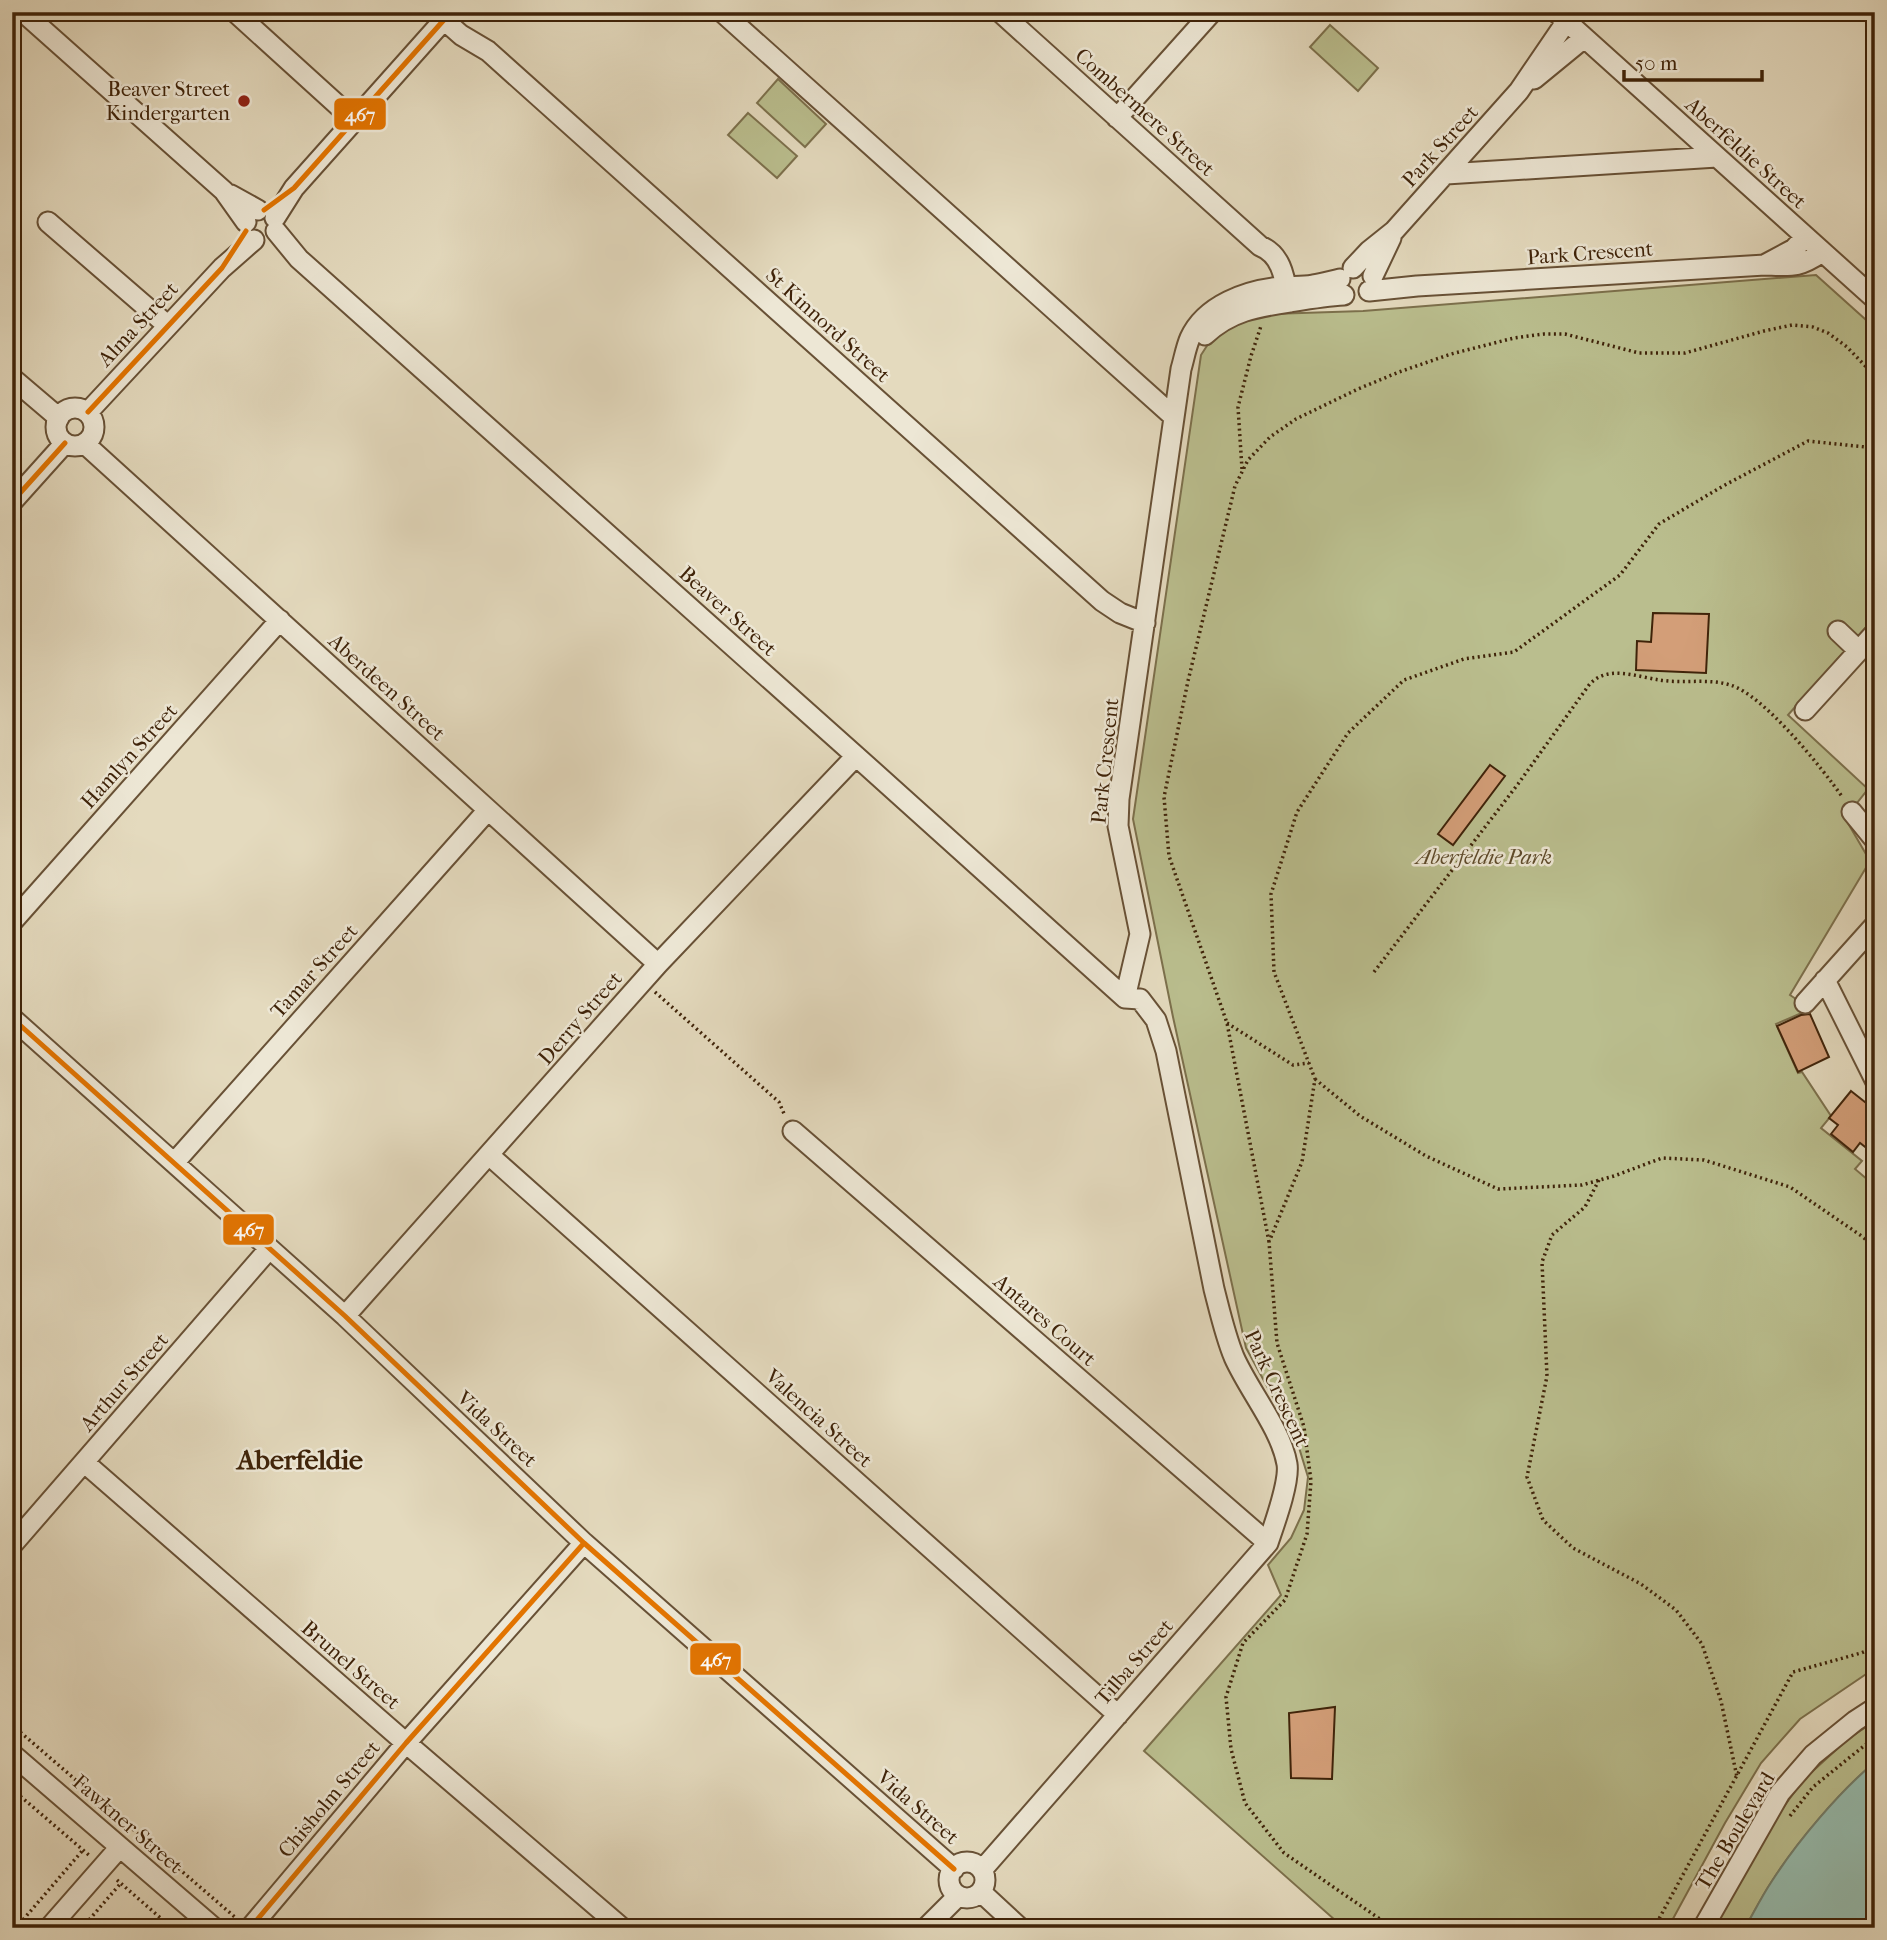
<svg xmlns="http://www.w3.org/2000/svg" width="1887" height="1940" font-family="'IM FELL French Canon',serif">
<style>
.green{fill:#babe8e;stroke:#7c704c;stroke-width:2}
.water{fill:#96bbad;stroke:#737e6b;stroke-width:2}
.building{fill:#d39e78;stroke:#3f2309;stroke-width:2}
.lines{fill:none;stroke-linecap:round;stroke-linejoin:round}
.minor-casing{stroke:#685136;stroke-width:23}
.path{stroke:#3f2309;stroke-width:3.5;stroke-dasharray:2 3.5;stroke-linecap:butt}
.minor{stroke:#ede7d5;stroke-width:19}
.bus-1-casing{stroke:#ede7d5;stroke-width:10}
.bus-1{stroke:#e27401;stroke-width:5}
.poi-dot{fill:#8f2418;stroke:#ede7d5;stroke-width:2.5}
.labels{text-anchor:middle;stroke-width:5;stroke-linejoin:round;paint-order:stroke}
.poi-label{font-size:21px;fill:#3f2309;stroke:#ede7d5;text-anchor:end}
.street-label{font-size:21px;fill:#3f2309;stroke:#ede7d5}
.park-label{font-size:21px;font-style:italic;fill:#5e4a2a;stroke:#ede7d5}
.district-label{font-size:28px;font-weight:bold;fill:#3f2309;stroke:#ede7d5}
.line-badge{stroke:#ede7d5;stroke-width:2.5}
.badge-label{font-size:19px;text-anchor:middle;font-weight:bold;fill:#fff}
</style>
<rect width="100%" height="100%" fill="#e4dabe"/>
<filter id="stains"><feTurbulence type="fractalNoise" baseFrequency=".00286" numOctaves="4"/><feColorMatrix values="0 0 0 0 .2 0 0 0 0 .09 0 0 0 0 .02 0 0 0 .5 -.17"/></filter>
<radialGradient id="worn" r=".72"><stop offset=".6" stop-color="#630" stop-opacity="0"/><stop offset="1" stop-color="#630" stop-opacity=".3"/></radialGradient>
<path class="green" d="M1330 25 1378 68 1358 91 1310 47Z
M778 79 826 124 805 147 757 103Z
M748 113 797 156 777 178 728 135Z
M1816 275 1875 328V617L1788 715 1868 789 1845 818 1870 861 1790 995 1811 1009 1776 1024 1798 1073 1802 1072 1831 1116 1821 1128 1862 1161 1855 1169 1875 1186V1668L1800 1719 1761 1763 1725 1823 1668 1928H1344L1144 1751 1281 1595 1268 1565 1291 1538 1304 1510 1308 1477 1297 1441 1246 1348 1173 1017 1133 819 1201 355 1212 338 1243 318 1271 314 1363 311Z
M1875 1721V1762C1839 1792 1797 1842 1772 1881 1762 1896 1754 1912 1745 1928H1712L1767 1830 1803 1780 1848 1739Z"/>
<path class="water" d="M1875 1762V1928H1745C1754 1912 1762 1896 1772 1881 1797 1842 1839 1792 1875 1762Z"/>
<path class="building" d="M1653 613 1709 614 1706 673 1636 670 1637 641 1651 642Z
M1490 765 1505 776 1453 845 1438 834Z
M1810 1014 1829 1057 1798 1072 1777 1026 1801 1015Z
M1851 1091 1875 1110V1143L1869 1150 1860 1143 1853 1152 1831 1134 1838 1125 1829 1118Z
M1335 1707 1332 1779 1291 1778 1289 1713Z"/>
<g class="lines">
<defs>
<path id="minor" d="M23 12 224 191 246 222
M235 12 354 120
M435 12 461 35 488 51 1102 601 1120 613 1145 623
M722 12 1174 417
M1000 12 1260 246C1283 255 1285 281 1289 302
M1556 12 1875 299
M1534 79 1584 38
M1117 118 1212 12
M1446 174 1717 157
M231 195 258 210
M275 218 294 188 451 12
M48 222 167 325
M276 231 299 259 856 756 1125 998
M1766 264 1794 249 1805 237
M1353 268 1369 251 1394 231 1519 91 1566 22
M1373 276 1391 238
M1369 291 1417 286 1765 265C1792 266 1799 268 1822 252
M1205 335C1230 311 1257 307 1290 302 1308 299 1325 296 1344 295
M12 378 59 418
M56 427a19 19 0 1 1 38 0a19 19 0 1 1-38 0Z
M88 412 222 268 254 240
M85 444 658 964
M12 502 65 443
M1838 631 1859 651
M1805 710 1875 633
M1852 812 1875 840
M12 922 280 620
M1825 980 1875 1080
M1125 998 1140 934 1118 826 1119 799 1181 369C1184 359 1186 347 1190 338 1205 305 1247 290 1281 287 1292 286 1303 287 1313 285 1322 284 1331 281 1340 279
M1805 1003 1875 925
M12 1018 345 1316 584 1543 954 1869
M793 1131 1268 1543
M489 1155 1118 1715
M174 1163 488 810
M345 1316 658 964 856 756
M85 1463 406 1743 622 1928
M12 1545 269 1249
M12 1754 214 1928
M949 1880a18 18 0 1 1 36 0a18 18 0 1 1-36 0Z
M982 1870 1268 1543C1274 1525 1290 1482 1287 1464 1281 1429 1249 1391 1234 1357 1225 1335 1220 1312 1214 1289L1166 1051 1156 1020 1140 999 1125 998
M981 1892 1020 1928
M49 1928 120 1847
M250 1928 406 1743 584 1543
M926 1928 958 1896
M1703 1928 1780 1793 1813 1755 1855 1721 1875 1708"/>
</defs>
<use href="#minor" class="minor-casing"/>
<path class="path" d="M1242 469 1238 407 1251 356 1261 326
M1374 972 1518 784 1589 685C1607 664 1637 677 1660 680 1683 684 1708 678 1730 685 1763 694 1823 769 1843 798
M655 992 779 1102 785 1116
M1227 1023 1293 1065 1309 1063
M1315 1079 1360 1116 1426 1156 1498 1189 1582 1185 1614 1176 1662 1158 1704 1160 1790 1187 1863 1237 1875 1248
M1599 1180 1585 1207 1552 1235 1542 1262 1547 1376 1527 1477 1543 1520 1573 1548 1641 1584 1676 1610 1702 1644 1721 1701 1737 1777
M1269 1242 1227 1023 1169 856 1164 797 1188 681 1235 486 1248 460 1270 437 1296 419 1358 389 1399 372 1451 354 1514 338 1544 334H1565L1639 353H1685L1764 331 1792 325 1813 327 1828 333 1847 347 1875 376
M12 1725 236 1918
M12 1789 90 1856
M1790 1816 1813 1787 1875 1737
M117 1880 172 1928
M16 1928 83 1850
M82 1928 121 1883
M1393 1928 1284 1853 1245 1803 1231 1749 1226 1697 1243 1643 1285 1600 1307 1534 1311 1481 1304 1427 1277 1343 1269 1242 1302 1162 1315 1079 1274 972 1271 894 1297 812 1348 733 1404 680 1464 659 1514 652 1620 575 1659 524 1723 486 1808 441 1875 448
M1654 1928 1793 1672 1861 1653 1875 1647"/>
<use href="#minor" class="minor"/>
<defs>
<path id="bus-1" d="M264 210 294 188 451 12
M88 412 222 268 246 231
M12 502 65 443
M12 1018 345 1316 584 1543 954 1869
M250 1928 406 1743 584 1543"/>
</defs>
<use href="#bus-1" class="bus-1-casing"/>
<use href="#bus-1" class="bus-1"/>
</g>
<circle class="poi-dot" cx="244" cy="101" r="7"/>
<g class="labels">
<g class="poi-label">
<text x="230" y="96">Beaver Street<tspan x="230" dy="24">Kindergarten</tspan></text>
</g>
<g class="street-label">
<text transform="translate(1145 112) rotate(42)" y="7">Combermere Street</text>
<text transform="translate(1440 146) rotate(-48)" y="7">Park Street</text>
<text transform="translate(1746 153) rotate(42)" y="7">Aberfeldie Street</text>
<text transform="translate(1590 253) rotate(-4)" y="7">Park Crescent</text>
<text transform="translate(138 324) rotate(-47)" y="7">Alma Street</text>
<text transform="translate(828 325) rotate(42)" y="7">St Kinnord Street</text>
<text transform="translate(728 611) rotate(42)" y="7">Beaver Street</text>
<text transform="translate(387 687) rotate(42)" y="7">Aberdeen Street</text>
<text transform="translate(129 756) rotate(-48)" y="7">Hamlyn Street</text>
<text transform="translate(1105 761) rotate(-84)" y="7">Park Crescent</text>
<text transform="translate(314 971) rotate(-48)" y="7">Tamar Street</text>
<text transform="translate(580 1018) rotate(-49)" y="7">Derry Street</text>
<text transform="translate(1045 1320) rotate(41)" y="7">Antares Court</text>
<text transform="translate(124 1382) rotate(-49)" y="7">Arthur Street</text>
<text transform="translate(1277 1388) rotate(65)" y="7">Park Crescent</text>
<text transform="translate(819 1418) rotate(42)" y="7">Valencia Street</text>
<text transform="translate(497 1429) rotate(43)" y="7">Vida Street</text>
<text transform="translate(1134 1662) rotate(-49)" y="7">Tilba Street</text>
<text transform="translate(351 1665) rotate(41)" y="7">Brunel Street</text>
<text transform="translate(329 1799) rotate(-50)" y="7">Chisholm Street</text>
<text transform="translate(918 1807) rotate(41)" y="7">Vida Street</text>
<text transform="translate(128 1824) rotate(41)" y="7">Fawkner Street</text>
<text transform="translate(1735 1831) rotate(-59)" y="7">The Boulevard</text>
</g>
<g class="park-label">
<text x="1484" y="864">Aberfeldie Park</text>
</g>
<g class="district-label">
<text x="300" y="1469">Aberfeldie</text>
</g>
</g>
<g class="line-badge">
<rect x="333" y="97" width="54" height="34" rx="7" fill="#e27401"/>
<rect x="222" y="1213" width="53" height="33" rx="7" fill="#e27401"/>
<rect x="689" y="1642" width="53" height="34" rx="7" fill="#e27401"/>
</g>
<g class="badge-label">
<text x="360" y="121">467</text>
<text x="249" y="1236">467</text>
<text x="716" y="1666">467</text>
</g>
<rect width="1887" height="1940" fill="none" stroke="#e4dabe" stroke-width="42"/>
<rect x="14" y="14" width="1859" height="1912" fill="none" stroke="#3f2309" stroke-width="3.5"/>
<rect x="21" y="21" width="1845" height="1898" fill="none" stroke="#3f2309" stroke-width="2"/>
<path d="M1624 70v10h138v-10" fill="none" stroke="#3f2309" stroke-width="3.5"/>
<text x="1635" y="70" font-size="21" fill="#3f2309" stroke="#ede7d5" stroke-width="5" paint-order="stroke">50 m</text>
<rect width="100%" height="100%" filter="url(#stains)"/>
<rect width="100%" height="100%" fill="url(#worn)"/>
</svg>
